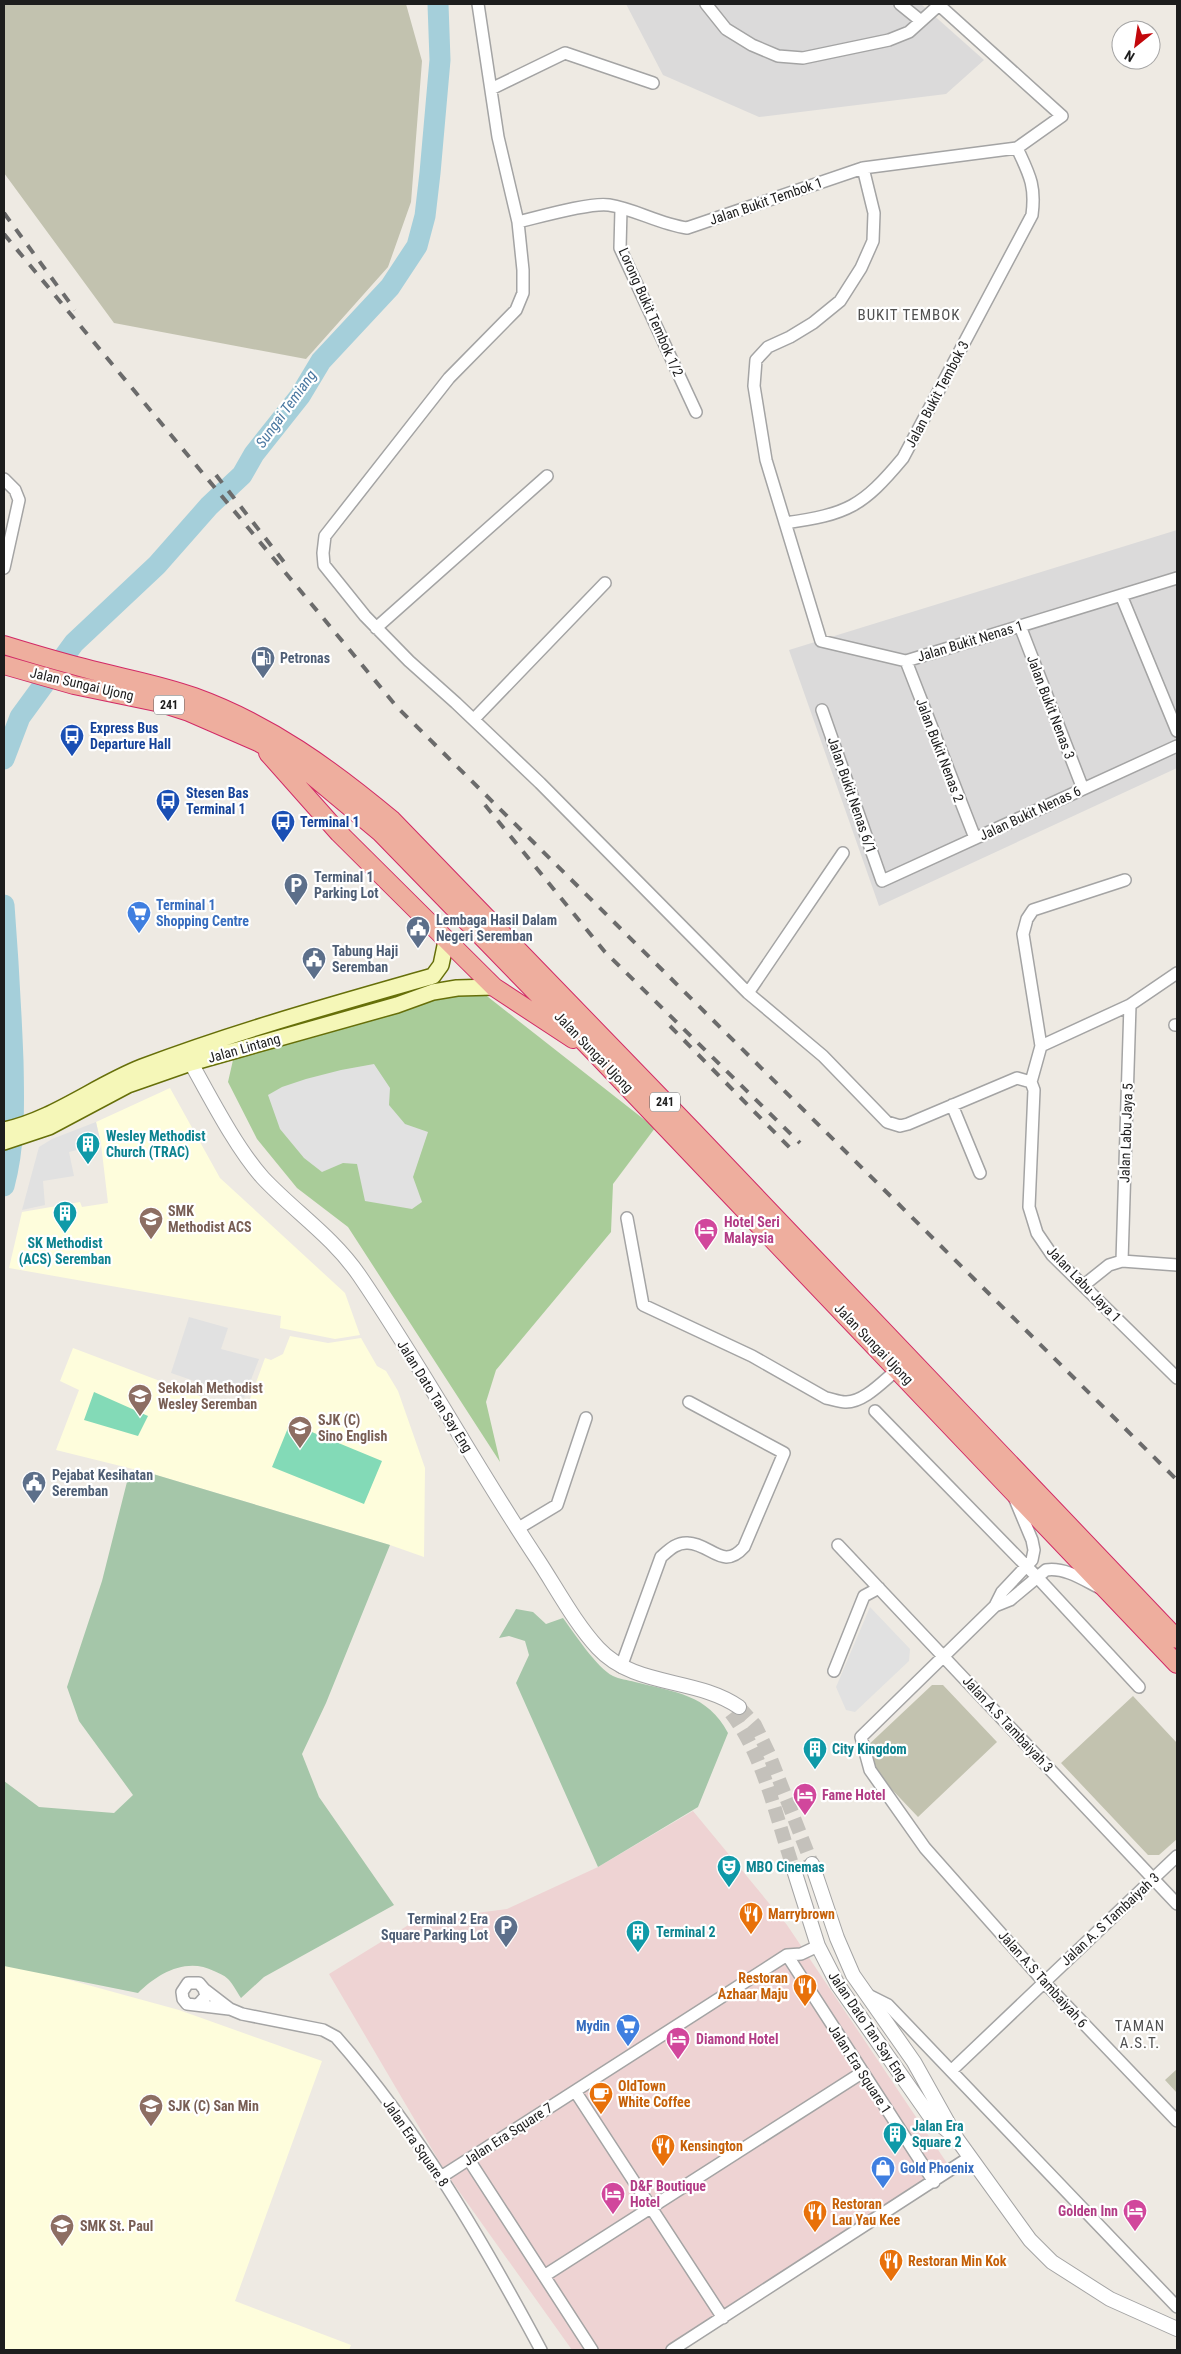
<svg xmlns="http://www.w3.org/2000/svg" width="1181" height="2354" font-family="'Roboto Condensed',sans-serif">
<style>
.residential{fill:#dbdada}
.commercial{fill:#eed3d3}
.education{fill:#fefddc}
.construction{fill:#c2c2af}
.forest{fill:#a9cc99}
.cemetery{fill:#a5c6a9}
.pitch{fill:#83dab7}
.parking{fill:#e1e1e1}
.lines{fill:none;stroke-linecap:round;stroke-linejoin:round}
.river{stroke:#a5cfda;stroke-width:21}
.tertiary-tunnel{stroke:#c4c1bb;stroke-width:14;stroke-dasharray:14 7;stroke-linecap:butt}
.minor-casing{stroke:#a4a4a4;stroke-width:14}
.tertiary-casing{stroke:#a4a4a4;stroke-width:16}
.secondary-casing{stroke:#666f09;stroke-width:18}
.trunk-casing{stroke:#d22a66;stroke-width:20}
.minor{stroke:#fff;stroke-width:11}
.tertiary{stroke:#fff;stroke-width:14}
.secondary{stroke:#f5f7b8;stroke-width:15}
.trunk{stroke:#eeae9e;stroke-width:18}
.rail{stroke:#6b6b6b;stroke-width:4;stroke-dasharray:10 10;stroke-linecap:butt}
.labels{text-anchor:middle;stroke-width:4.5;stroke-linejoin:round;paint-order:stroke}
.shield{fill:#fff;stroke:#616161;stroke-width:1}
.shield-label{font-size:12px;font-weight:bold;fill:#1d1d1d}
.street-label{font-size:14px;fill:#1d1d1d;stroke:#fff}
.service-label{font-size:14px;font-weight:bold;fill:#4e5e75;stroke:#fff;text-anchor:start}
.transit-label{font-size:14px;font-weight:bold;fill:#164399;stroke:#fff;text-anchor:start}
.shop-label{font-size:14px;font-weight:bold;fill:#366cbe;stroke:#fff;text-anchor:start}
.culture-label{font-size:14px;font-weight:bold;fill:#0d838f;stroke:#fff;text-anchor:start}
.education-label{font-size:14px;font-weight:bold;fill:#785e54;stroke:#fff;text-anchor:start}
.hotel-label{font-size:14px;font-weight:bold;fill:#b23c85;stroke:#fff;text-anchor:start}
.food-label{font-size:14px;font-weight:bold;fill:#c56008;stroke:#fff;text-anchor:start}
.neighbourhood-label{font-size:15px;letter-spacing:1px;fill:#505050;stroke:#fff}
.water-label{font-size:15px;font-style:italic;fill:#4a78a1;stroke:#fff}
</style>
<rect width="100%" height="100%" fill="#eeeae3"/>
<path class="residential" d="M626 4H921L984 60 946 94 759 117 663 75Z
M1177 530V768L879 906 789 650Z"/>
<path class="commercial" d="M693 1811 787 1925 955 2175 672 2350H572L446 2173 329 1974 415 1921 507 1909 598 1867Z"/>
<path class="education" d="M170 1088 220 1178 345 1293 360 1335 335 1339 280 1328 281 1316 9 1268 22 1212 80 1202 82 1207 108 1203 101 1144 96 1122Z
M290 1336 328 1343 361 1338 377 1366 386 1371 398 1391 425 1468 424 1557 390 1545 153 1474 56 1450 79 1390 60 1381 73 1348 218 1403 246 1410 265 1358 271 1360 283 1354Z
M4 1962 179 2010 322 2061 235 2301 351 2345 349 2350H4Z"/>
<path class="construction" d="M4 4H406L422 61 411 202 388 267 306 359 114 323 4 173Z
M932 1685H943L997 1742 918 1817 864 1760V1749Z
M1133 1696 1177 1743V1839L1159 1855H1148L1061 1763Z
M1177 2069V2093L1165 2080Z"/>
<path class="forest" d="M465 987 483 993 655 1128 613 1184 611 1232 496 1370 486 1402 500 1462 348 1227 297 1188 257 1139 228 1082 233 1060Z"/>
<path class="cemetery" d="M130 1470 153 1474 390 1545 326 1703 302 1754 319 1797 394 1905 264 1977 241 1998C237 1992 233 1984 228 1979 224 1975 218 1973 214 1971 187 1957 158 1973 138 1993L4 1966V1781L39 1807 114 1813 133 1795 79 1721 67 1687 102 1581Z
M516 1609 533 1612 546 1624 563 1618C574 1633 597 1668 613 1676 619 1679 628 1680 635 1682 674 1692 708 1694 728 1733L698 1807 598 1867 516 1683 529 1655 525 1641 509 1636 499 1638Z"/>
<path class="pitch" d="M94 1392 148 1416 138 1436 84 1420Z
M290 1423 382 1461 364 1504 272 1467Z"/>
<path class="parking" d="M374 1064 390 1088 389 1105 405 1124 428 1132 413 1177 422 1202 412 1209 365 1201 357 1164 343 1163 322 1172 304 1158 280 1129 268 1095 282 1087 306 1079 341 1070Z
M96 1122 101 1144 69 1152 74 1176 43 1181 45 1205 22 1210 39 1147 52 1139Z
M189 1317 228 1328 221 1349 259 1359 244 1398 171 1373Z
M870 1607 910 1649 909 1661 855 1712 846 1710 836 1687Z"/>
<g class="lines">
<path class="river" d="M4 759 20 717 74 643 157 565 209 506 242 475 254 454 300 396 321 361 390 287 417 246 425 216 430 173 440 60 438 4
M4 905C8 957 11 1009 13 1061 14 1103 15 1145 4 1186"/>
<path class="tertiary-tunnel" d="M739 1707 755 1725 769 1754 812 1864
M731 1713C764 1756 776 1818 794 1870"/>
<defs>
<path id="minor" d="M478 4 498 137 518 222 523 270V293L516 310 449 378 325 536 323 553 324 565 365 616 409 661 456 703 540 783 748 993 823 1056 887 1122 900 1126 908 1124 1017 1078 1031 1082
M900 4 921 21
M491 89 565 53 653 83
M863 168 874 213 873 241 861 268 840 301 813 323 790 337 768 347 756 360 754 386 766 460 821 641 906 661 1177 578
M621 209 620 248 696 412
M518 222C539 217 590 202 609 205 635 209 659 224 687 228L863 168 1017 148 1062 116 939 5 909 32 889 40 803 58 778 56 752 45 726 29 706 4
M4 479 15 490 19 500 4 568
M785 523C848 514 862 507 903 458L1032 215C1036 185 1029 174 1017 148
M1121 595 1177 731
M1020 626 1083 789
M376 628 547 476
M906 661 975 838
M822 710 882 881 1177 746
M474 719 605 583
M748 993 843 853
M1175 1025H1177
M1041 1046 1130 1005 1177 973
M1031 1082 1034 1090 1029 1207 1037 1233 1052 1255 1177 1378
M1031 1082 1041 1046 1023 934 1027 919 1033 910 1125 880
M952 1105 980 1173
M627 1218 643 1305 752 1356 826 1398C832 1399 839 1402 845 1402 864 1403 884 1380 898 1369
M1122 1261 1130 1005
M1084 1285 1109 1265 1122 1261 1177 1265
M875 1411 1037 1577 1139 1687
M1014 1497 1032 1540 1034 1550 1032 1560 1002 1592 995 1606 861 1737 870 1770 925 1848 1044 1982 1177 2121
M517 1529 557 1505 586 1418
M838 1545 1177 1904
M995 1606 1010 1600 1046 1570C1065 1567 1084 1580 1100 1588
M621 1667 661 1557C669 1550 677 1542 688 1543 711 1544 723 1571 744 1547L784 1453 689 1402
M834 1671 864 1596 879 1588
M787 1955 934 2182
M204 1989 230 2009 242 2014 323 2030 336 2037C419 2131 482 2240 541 2350
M868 1995 888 2005 1177 2307
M198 2005 206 1996 204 1989 199 1983H188L182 1992 183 1999 187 2004 229 2009
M951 2071 1177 1856
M575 2091 723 2318
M469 2160 592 2350
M441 2177 787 1955 801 1954 818 1946
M544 2276 863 2072
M672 2350 970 2157"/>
<path id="tertiary" d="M186 1054C207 1091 235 1147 263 1178 295 1212 332 1236 359 1275 422 1367 475 1465 536 1557 556 1587 574 1622 598 1648 635 1688 696 1677 739 1707
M812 1864 837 1938 853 1975 914 2062 957 2139 1030 2240 1052 2262 1110 2299 1177 2329
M794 1870 818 1946 838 1985 929 2115 949 2132"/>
<path id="secondary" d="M4 1130C52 1120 96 1085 142 1067 237 1031 335 1004 433 976L441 965 446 941
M4 1142 49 1127 128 1085 191 1063 397 1005 433 992 457 988 494 987"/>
<path id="trunk" d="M4 645C30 653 57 661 84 668 121 678 158 684 194 697 269 724 331 769 392 820L692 1130 1177 1639
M4 665 74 685 161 703 189 712 258 742 302 767 380 832 594 1052 1177 1664
M268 753 339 833 494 987 573 1039"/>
</defs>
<use href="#minor" class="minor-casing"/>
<use href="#tertiary" class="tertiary-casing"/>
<use href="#secondary" class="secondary-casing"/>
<use href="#trunk" class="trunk-casing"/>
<use href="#minor" class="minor"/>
<use href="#tertiary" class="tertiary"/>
<use href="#secondary" class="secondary"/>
<use href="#trunk" class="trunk"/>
<path class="rail" d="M4 213 75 310
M4 234 397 707 1177 1480
M216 475 284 562
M485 805 605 952 800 1143
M670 1026 794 1152"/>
</g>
<defs>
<symbol id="fuel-pin" viewBox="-11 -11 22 30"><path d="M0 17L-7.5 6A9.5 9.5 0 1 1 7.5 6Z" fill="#5c6f8a" stroke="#fff"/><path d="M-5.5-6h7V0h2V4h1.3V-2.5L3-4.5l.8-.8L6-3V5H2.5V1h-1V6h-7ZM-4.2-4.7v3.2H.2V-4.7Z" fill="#fff"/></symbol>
<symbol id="bus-pin" viewBox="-11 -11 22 30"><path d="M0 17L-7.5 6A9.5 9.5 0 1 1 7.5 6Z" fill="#1a4fb4" stroke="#fff"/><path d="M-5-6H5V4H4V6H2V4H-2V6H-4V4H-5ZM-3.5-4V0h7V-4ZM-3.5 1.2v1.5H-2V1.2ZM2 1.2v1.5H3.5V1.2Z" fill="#fff"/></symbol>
<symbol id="parking-pin" viewBox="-11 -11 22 30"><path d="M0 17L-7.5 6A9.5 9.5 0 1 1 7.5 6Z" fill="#5c6f8a" stroke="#fff"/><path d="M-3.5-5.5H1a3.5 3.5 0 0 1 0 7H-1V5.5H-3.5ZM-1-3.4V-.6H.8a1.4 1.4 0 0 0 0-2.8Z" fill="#fff"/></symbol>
<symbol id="supermarket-pin" viewBox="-11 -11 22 30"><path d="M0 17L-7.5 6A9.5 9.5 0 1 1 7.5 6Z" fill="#3f7fe0" stroke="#fff"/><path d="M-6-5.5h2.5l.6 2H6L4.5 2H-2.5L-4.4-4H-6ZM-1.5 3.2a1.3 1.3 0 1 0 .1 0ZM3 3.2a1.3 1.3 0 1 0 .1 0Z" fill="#fff"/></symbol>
<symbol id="civic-pin" viewBox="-11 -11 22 30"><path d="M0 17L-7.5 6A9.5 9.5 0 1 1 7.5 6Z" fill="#5c6f8a" stroke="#fff"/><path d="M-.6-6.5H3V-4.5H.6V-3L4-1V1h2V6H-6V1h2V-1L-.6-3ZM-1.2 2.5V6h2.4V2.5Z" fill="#fff"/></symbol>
<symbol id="building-pin" viewBox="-11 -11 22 30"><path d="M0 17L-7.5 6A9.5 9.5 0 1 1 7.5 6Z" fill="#0f9aa8" stroke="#fff"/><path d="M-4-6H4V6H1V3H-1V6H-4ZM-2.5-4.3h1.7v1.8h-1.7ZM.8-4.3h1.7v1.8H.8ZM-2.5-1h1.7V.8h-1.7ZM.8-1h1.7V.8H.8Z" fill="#fff"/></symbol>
<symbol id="school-pin" viewBox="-11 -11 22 30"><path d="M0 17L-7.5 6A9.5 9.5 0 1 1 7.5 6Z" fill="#8d6e63" stroke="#fff"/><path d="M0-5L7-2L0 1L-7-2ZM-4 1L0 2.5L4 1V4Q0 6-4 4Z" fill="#fff"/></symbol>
<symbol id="hotel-pin" viewBox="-11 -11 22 30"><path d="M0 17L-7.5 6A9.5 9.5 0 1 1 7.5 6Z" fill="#d1479c" stroke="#fff"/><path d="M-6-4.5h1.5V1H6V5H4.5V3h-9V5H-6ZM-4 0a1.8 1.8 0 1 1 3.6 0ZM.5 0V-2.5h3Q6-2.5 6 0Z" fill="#fff"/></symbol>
<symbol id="theatre-pin" viewBox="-11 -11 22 30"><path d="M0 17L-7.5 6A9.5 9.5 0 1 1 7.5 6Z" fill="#0f9aa8" stroke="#fff"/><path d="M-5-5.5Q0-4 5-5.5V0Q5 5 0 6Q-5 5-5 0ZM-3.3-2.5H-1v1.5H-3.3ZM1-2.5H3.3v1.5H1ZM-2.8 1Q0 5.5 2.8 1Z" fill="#fff"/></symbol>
<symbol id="restaurant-pin" viewBox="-11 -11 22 30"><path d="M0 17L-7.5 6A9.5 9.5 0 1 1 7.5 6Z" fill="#e8710a" stroke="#fff"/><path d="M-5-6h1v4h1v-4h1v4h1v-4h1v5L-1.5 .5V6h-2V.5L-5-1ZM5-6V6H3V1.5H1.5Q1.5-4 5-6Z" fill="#fff"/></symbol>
<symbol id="cafe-pin" viewBox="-11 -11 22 30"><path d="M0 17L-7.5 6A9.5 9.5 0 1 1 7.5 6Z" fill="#e8710a" stroke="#fff"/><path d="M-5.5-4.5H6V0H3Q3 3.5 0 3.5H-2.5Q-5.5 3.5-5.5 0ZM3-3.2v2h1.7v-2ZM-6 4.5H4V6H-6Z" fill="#fff"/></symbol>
<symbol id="shop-pin" viewBox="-11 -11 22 30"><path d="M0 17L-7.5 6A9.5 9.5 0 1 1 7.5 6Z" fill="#3f7fe0" stroke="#fff"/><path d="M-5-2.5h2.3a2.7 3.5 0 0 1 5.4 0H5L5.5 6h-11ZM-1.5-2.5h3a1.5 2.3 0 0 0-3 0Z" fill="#fff"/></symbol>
</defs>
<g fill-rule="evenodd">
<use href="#fuel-pin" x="249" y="644" width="28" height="38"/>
<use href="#bus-pin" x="58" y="722" width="28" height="38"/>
<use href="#bus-pin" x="154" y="787" width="28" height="38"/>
<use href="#bus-pin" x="269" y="808" width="28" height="38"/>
<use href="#parking-pin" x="282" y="871" width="28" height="38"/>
<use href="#supermarket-pin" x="125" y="899" width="28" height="38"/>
<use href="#civic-pin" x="404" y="914" width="28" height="38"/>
<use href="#civic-pin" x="300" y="945" width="28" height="38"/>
<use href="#building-pin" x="74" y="1130" width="28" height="38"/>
<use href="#building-pin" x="51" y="1199" width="28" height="38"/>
<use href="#school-pin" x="137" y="1205" width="28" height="38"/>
<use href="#hotel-pin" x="692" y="1216" width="28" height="38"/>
<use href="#school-pin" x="126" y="1382" width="28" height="38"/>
<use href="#school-pin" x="286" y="1414" width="28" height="38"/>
<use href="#civic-pin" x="20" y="1469" width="28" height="38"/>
<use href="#building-pin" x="801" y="1735" width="28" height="38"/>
<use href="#hotel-pin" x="791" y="1781" width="28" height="38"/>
<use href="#theatre-pin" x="715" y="1853" width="28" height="38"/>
<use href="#restaurant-pin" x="737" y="1900" width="28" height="38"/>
<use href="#parking-pin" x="492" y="1913" width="28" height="38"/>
<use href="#building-pin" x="624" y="1918" width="28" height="38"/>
<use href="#restaurant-pin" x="791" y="1972" width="28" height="38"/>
<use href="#supermarket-pin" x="614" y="2012" width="28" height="38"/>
<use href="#hotel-pin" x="664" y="2025" width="28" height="38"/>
<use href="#cafe-pin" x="587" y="2080" width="28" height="38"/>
<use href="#school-pin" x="137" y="2092" width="28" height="38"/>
<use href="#building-pin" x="881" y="2120" width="28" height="38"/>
<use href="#restaurant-pin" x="649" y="2132" width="28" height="38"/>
<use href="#shop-pin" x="869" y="2154" width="28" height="38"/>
<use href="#hotel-pin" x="599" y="2180" width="28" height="38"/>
<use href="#hotel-pin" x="1121" y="2197" width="28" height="38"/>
<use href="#restaurant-pin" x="801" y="2198" width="28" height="38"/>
<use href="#school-pin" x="48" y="2212" width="28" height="38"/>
<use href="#restaurant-pin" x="877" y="2247" width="28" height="38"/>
</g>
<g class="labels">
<g class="shield">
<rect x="154" y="695.5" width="30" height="19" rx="4"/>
<rect x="650" y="1092.5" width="30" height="19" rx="4"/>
</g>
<g class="shield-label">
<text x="169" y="709">241</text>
<text x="665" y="1106">241</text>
</g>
<g class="street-label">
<text transform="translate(766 201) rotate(-19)" y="5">Jalan Bukit Tembok 1</text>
<text transform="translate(651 312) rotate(66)" y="5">Lorong Bukit Tembok 1/2</text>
<text transform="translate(937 394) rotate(-62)" y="5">Jalan Bukit Tembok 3</text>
<text transform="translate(970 641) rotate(-17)" y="5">Jalan Bukit Nenas 1</text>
<text transform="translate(82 684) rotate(13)" y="5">Jalan Sungai Ujong</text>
<text transform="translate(1051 707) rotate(69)" y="5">Jalan Bukit Nenas 3</text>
<text transform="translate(940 750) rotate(69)" y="5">Jalan Bukit Nenas 2</text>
<text transform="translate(852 795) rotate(71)" y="5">Jalan Bukit Nenas 6/1</text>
<text transform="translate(1030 813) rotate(-25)" y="5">Jalan Bukit Nenas 6</text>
<text transform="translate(244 1048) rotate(-16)" y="5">Jalan Lintang</text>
<text transform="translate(594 1052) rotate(46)" y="5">Jalan Sungai Ujong</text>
<text transform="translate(1126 1133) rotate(-88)" y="5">Jalan Labu Jaya 5</text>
<text transform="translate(1084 1284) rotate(46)" y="5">Jalan Labu Jaya 1</text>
<text transform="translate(874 1344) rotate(46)" y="5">Jalan Sungai Ujong</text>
<text transform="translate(435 1396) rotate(58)" y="5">Jalan Dato Tan Say Eng</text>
<text transform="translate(1008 1724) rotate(47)" y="5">Jalan A.S Tambaiyah 3</text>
<text transform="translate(1110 1919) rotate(-43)" y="5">Jalan A. S Tambaiyah 3</text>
<text transform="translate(1043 1979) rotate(48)" y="5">Jalan A.S Tambaiyah 6</text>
<text transform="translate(868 2026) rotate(56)" y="5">Jalan Dato Tan Say Eng</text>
<text transform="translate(860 2069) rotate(57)" y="5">Jalan Era Square 1</text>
<text transform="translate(508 2134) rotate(-33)" y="5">Jalan Era Square 7</text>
<text transform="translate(416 2143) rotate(55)" y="5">Jalan Era Square 8</text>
</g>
<g class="service-label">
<text x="280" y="663">Petronas</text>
<text x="314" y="882">Terminal 1<tspan x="314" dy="16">Parking Lot</tspan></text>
<text x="436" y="925">Lembaga Hasil Dalam<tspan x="436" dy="16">Negeri Seremban</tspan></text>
<text x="332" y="956">Tabung Haji<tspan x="332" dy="16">Seremban</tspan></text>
<text x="52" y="1480">Pejabat Kesihatan<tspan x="52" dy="16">Seremban</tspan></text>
<text x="488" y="1924" text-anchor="end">Terminal 2 Era<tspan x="488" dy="16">Square Parking Lot</tspan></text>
</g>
<g class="transit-label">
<text x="90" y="733">Express Bus<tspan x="90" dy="16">Departure Hall</tspan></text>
<text x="186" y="798">Stesen Bas<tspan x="186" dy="16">Terminal 1</tspan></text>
<text x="300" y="827">Terminal 1</text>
</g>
<g class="shop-label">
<text x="156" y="910">Terminal 1<tspan x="156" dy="16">Shopping Centre</tspan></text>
<text x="610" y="2031" text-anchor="end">Mydin</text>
<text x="900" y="2173">Gold Phoenix</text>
</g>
<g class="culture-label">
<text x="106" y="1141">Wesley Methodist<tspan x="106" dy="16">Church (TRAC)</tspan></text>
<text x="65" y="1248" text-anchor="middle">SK Methodist<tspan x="65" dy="16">(ACS) Seremban</tspan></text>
<text x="832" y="1754">City Kingdom</text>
<text x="746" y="1872">MBO Cinemas</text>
<text x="656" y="1937">Terminal 2</text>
<text x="912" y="2131">Jalan Era<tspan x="912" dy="16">Square 2</tspan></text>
</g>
<g class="education-label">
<text x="168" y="1216">SMK<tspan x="168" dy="16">Methodist ACS</tspan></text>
<text x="158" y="1393">Sekolah Methodist<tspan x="158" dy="16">Wesley Seremban</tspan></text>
<text x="318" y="1425">SJK (C)<tspan x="318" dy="16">Sino English</tspan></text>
<text x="168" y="2111">SJK (C) San Min</text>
<text x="80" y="2231">SMK St. Paul</text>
</g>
<g class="hotel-label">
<text x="724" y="1227">Hotel Seri<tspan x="724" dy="16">Malaysia</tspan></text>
<text x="822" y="1800">Fame Hotel</text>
<text x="696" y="2044">Diamond Hotel</text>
<text x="630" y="2191">D&amp;F Boutique<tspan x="630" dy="16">Hotel</tspan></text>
<text x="1118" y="2216" text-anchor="end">Golden Inn</text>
</g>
<g class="food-label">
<text x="768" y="1919">Marrybrown</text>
<text x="788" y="1983" text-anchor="end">Restoran<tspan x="788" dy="16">Azhaar Maju</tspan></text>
<text x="618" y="2091">OldTown<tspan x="618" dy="16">White Coffee</tspan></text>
<text x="680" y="2151">Kensington</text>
<text x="832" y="2209">Restoran<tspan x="832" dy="16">Lau Yau Kee</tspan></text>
<text x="908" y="2266">Restoran Min Kok</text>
</g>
<g class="neighbourhood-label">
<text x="909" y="320">BUKIT TEMBOK</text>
<text x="1140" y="2031">TAMAN<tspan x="1140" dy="17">A.S.T.</tspan></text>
</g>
<g class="water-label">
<text transform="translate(286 409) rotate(-54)" y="5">Sungai Temiang</text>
</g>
</g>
<rect width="1181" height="2354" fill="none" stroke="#1d1d1d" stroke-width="10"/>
<g transform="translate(1136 45) rotate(210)"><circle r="24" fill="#ffffff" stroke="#a5a5a5"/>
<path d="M0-4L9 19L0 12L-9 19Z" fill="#c3070b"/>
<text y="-8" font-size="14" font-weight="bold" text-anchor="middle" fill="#1d1d1d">N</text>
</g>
</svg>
